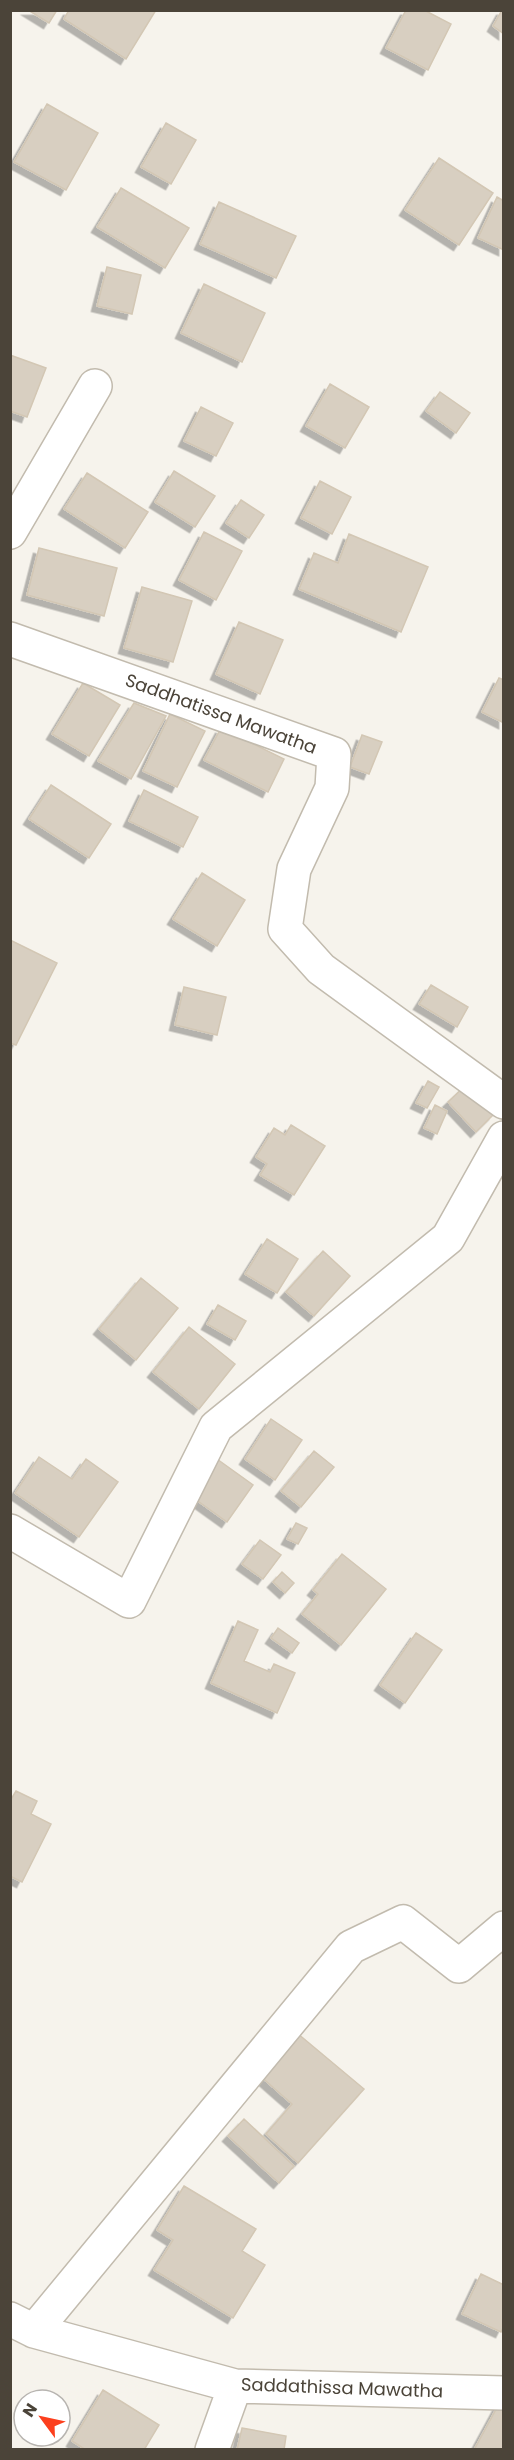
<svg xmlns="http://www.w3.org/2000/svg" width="514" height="2460" font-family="Poppins,sans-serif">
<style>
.building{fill:#d8cfc1;stroke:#d3c7b4;stroke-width:1.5;filter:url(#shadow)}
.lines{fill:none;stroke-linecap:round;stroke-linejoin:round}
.street-casing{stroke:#c2bbae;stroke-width:36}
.street{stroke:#fff;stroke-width:33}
.labels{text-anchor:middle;stroke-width:6;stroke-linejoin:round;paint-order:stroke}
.street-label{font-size:18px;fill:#4b4439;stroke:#fff}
</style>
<defs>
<filter id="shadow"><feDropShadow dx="-5.5" dy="5.5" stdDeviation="0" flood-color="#0004"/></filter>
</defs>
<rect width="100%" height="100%" fill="#f6f3ec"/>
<path class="building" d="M28 10H57L49 23Z
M69 10H156L126 59 64 19Z
M406 10H424L451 24 428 70 386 48Z
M502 10H504V34L493 26Z
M47 104 98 133 66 190 14 162Z
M166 123 196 140 171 184 141 167Z
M439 158 493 193 459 245 405 210Z
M121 188 189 228 165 268 97 227Z
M497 197 504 201V250L478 238Z
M219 202 296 236 276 278 200 244Z
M107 267 141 275 132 314 97 306Z
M204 284 265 313 242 362 181 333Z
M10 355 46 368 27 417 10 411Z
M330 384 369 407 345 448 306 426Z
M440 392 470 413 456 433 426 411Z
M201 407 233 423 216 456 184 441Z
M174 471 215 496 195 527 155 502Z
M87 473 148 512 125 548 64 509Z
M320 481 351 497 332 534 301 518Z
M241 500 264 515 249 538 226 523Z
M204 532 242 551 216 600 179 580Z
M349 534 428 567 401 632 299 589 314 553 338 563Z
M39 548 117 568 104 616 27 595Z
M142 587 192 601 173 662 124 648Z
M239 622 283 640 260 694 216 674Z
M499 678 504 680V723L482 712Z
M83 683 120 705 89 756 52 734Z
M134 703 166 716 131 779 98 761Z
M170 714 205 731 177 787 143 771Z
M221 728 284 759 268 792 204 760Z
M362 735 382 742 369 774 350 767Z
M51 785 111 824 89 858 29 819Z
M144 790 198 817 183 847 129 821Z
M202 873 245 900 217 946 173 919Z
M10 940 57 963 16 1045 10 1043Z
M431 985 468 1007 457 1027 419 1004Z
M184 987 226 997 217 1035 175 1025Z
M428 1081 439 1087 427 1108 416 1103Z
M466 1085 494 1114 476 1132 448 1102Z
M435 1105 447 1111 437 1134 424 1128Z
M291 1125 325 1146 294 1195 260 1175 267 1164 256 1157 274 1128 285 1135Z
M267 1239 298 1259 277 1293 245 1274Z
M323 1251 350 1276 314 1316 286 1292Z
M141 1278 178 1308 136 1360 99 1329Z
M218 1305 246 1321 235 1340 207 1324Z
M189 1327 235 1364 199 1409 153 1372Z
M271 1419 302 1440 275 1480 245 1459Z
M314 1451 334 1467 301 1507 281 1491Z
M210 1454 253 1485 227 1522 184 1491Z
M39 1457 72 1479 86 1459 118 1482 79 1537 15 1493Z
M296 1523 307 1528 298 1544 287 1539Z
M260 1540 281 1555 263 1579 242 1564Z
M342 1554 386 1589 341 1645 302 1614 318 1594 313 1590Z
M282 1572 294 1583 285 1593 273 1582Z
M238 1621 258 1630 244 1661 270 1672 274 1664 295 1673 277 1713 211 1683Z
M278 1628 299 1643 292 1653 271 1638Z
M416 1633 442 1650 405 1703 380 1685Z
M16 1791 37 1801 31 1814 51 1824 22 1882 10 1876V1801Z
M297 2033 364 2089 298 2163 266 2134 292 2104 259 2075Z
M244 2119 294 2166 279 2183 228 2136Z
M184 2186 256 2229 242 2251 265 2265 233 2318 154 2270 173 2240 157 2230Z
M481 2274 504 2285V2326L501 2332 462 2314Z
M103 2390 159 2425 144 2450H86L72 2441Z
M500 2402 504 2404V2450H474Z
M242 2428 286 2436 284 2450H237Z"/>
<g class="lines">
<defs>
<path id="street" d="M10 532 95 386
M10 639 334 754 332 788 294 869 285 929 321 969 504 1102
M10 1531 129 1601 216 1427 448 1238 504 1138
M10 2319 34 2331 235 2386 504 2393
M34 2331 351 1947 403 1922 459 1966 504 1928
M212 2450 235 2386"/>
</defs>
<use href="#street" class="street-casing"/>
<use href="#street" class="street"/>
</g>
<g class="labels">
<g class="street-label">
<text transform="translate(221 714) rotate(20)" y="6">Saddhatissa Mawatha</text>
<text transform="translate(342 2388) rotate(2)" y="6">Saddathissa Mawatha</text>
</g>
</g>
<rect width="514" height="2460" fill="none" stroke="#4b4439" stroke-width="24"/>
<g transform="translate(42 2418) rotate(303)"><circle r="28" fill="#ffffff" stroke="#b7b4b0" stroke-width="1.5"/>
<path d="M0-4.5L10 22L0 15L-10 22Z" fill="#fc3f1d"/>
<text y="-9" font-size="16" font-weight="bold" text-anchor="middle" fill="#4b4439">N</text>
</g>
</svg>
